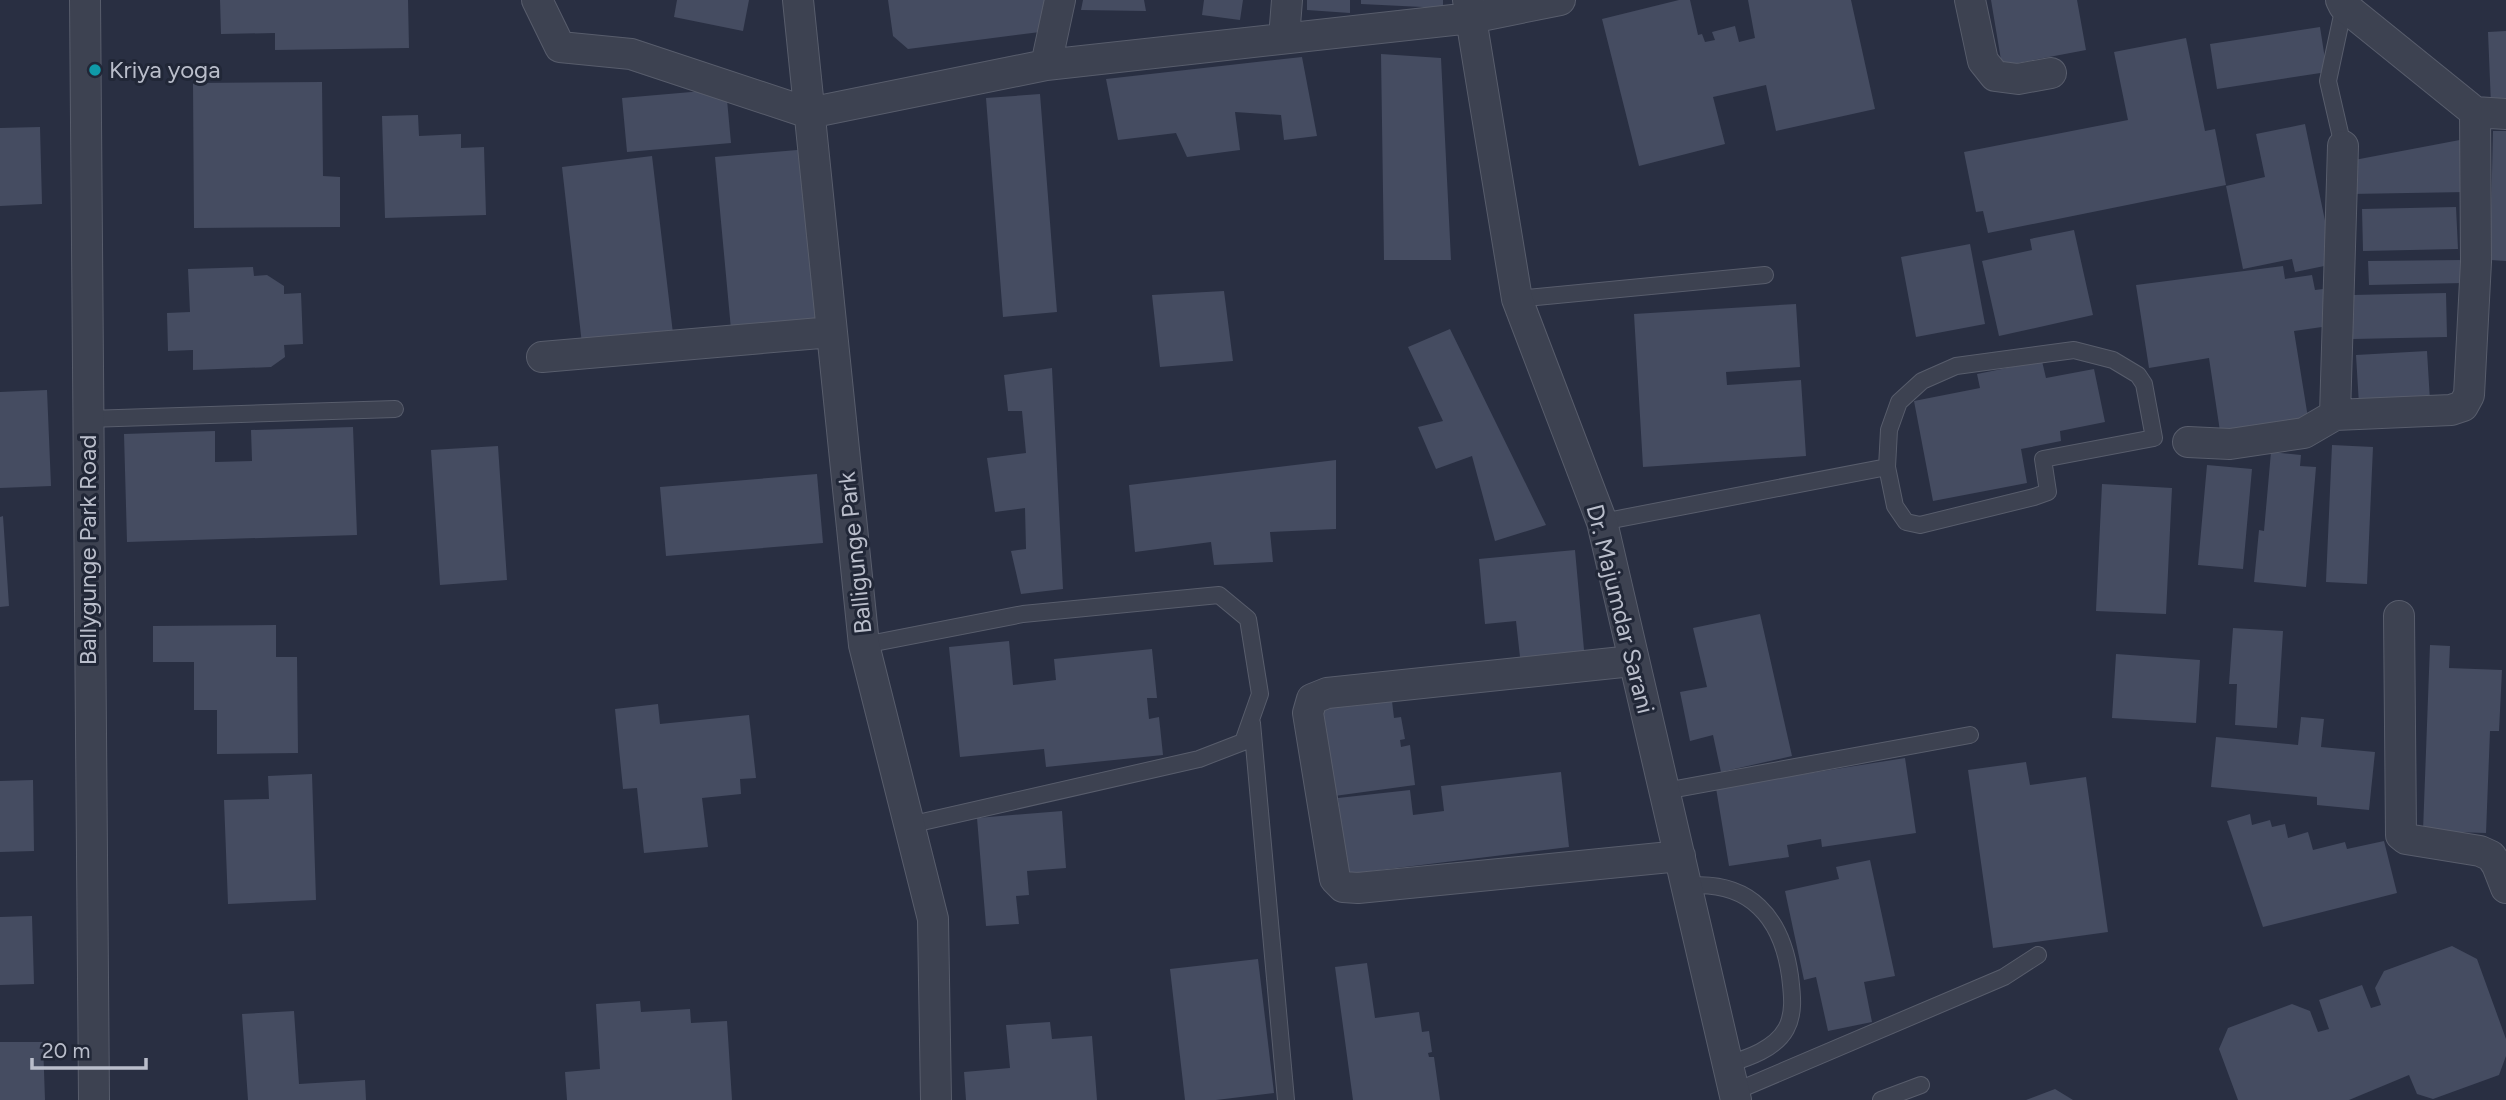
<svg xmlns="http://www.w3.org/2000/svg" width="2506" height="1100" font-family="Figtree,sans-serif">
<style>
.building{fill:#454c61}
.lines{fill:none;stroke-linecap:round;stroke-linejoin:round}
.lane-casing{stroke:#585d6c;stroke-width:18}
.street-casing{stroke:#585d6c;stroke-width:32}
.lane{stroke:#3d4251;stroke-width:16}
.street{stroke:#3d4251;stroke-width:30}
.culture-dot{fill:#0f9aa8;stroke:#212737;stroke-width:2.5}
.labels{text-anchor:middle;stroke-width:6;stroke-linejoin:round;paint-order:stroke}
.poi-label{font-size:24px;fill:#babecb;stroke:#212737;text-anchor:start}
.street-label{font-size:24px;fill:#babecb;stroke:#212737}
</style>
<rect width="100%" height="100%" fill="#292f42"/>
<path class="building" d="M220 0H408L409 48 275 50V33L221 34Z
M677 0H749L743 31 674 17Z
M888 0H1045L1048 31 908 49 893 36Z
M1083 0H1144L1146 11 1081 10Z
M1204 0H1243L1240 20 1202 15Z
M1307 0H1350V13L1307 10Z
M1361 0H1443V8L1361 4Z
M1679 0H1690L1698 35 1702 34 1705 42 1715 40 1712 32 1735 26 1739 42 1755 38 1748 0H1851L1875 109 1776 131 1766 85 1713 97 1725 144 1639 166 1602 19Z
M1991 0H2077L2086 50 2002 66Z
M2320 27 2327 72 2217 89 2210 44Z
M2506 31V104L2491 105 2488 32Z
M2186 38 2205 131 2215 129 2226 185 1988 233 1983 211 1976 212 1964 152 2128 120 2114 52Z
M1381 54 1441 58 1451 260H1384Z
M1302 57 1317 136 1284 140 1281 115 1235 112 1240 150 1187 157 1176 133 1118 140 1106 79Z
M322 82 323 176 340 177V227L194 228 193 83Z
M726 89 731 143 627 152 622 98Z
M1040 94 1057 312 1003 317 986 98Z
M418 115 419 136 461 134V148L484 147 486 215 385 218 382 116Z
M2305 124 2334 264 2295 272 2292 259 2243 269 2226 186 2265 177 2256 134Z
M40 127 42 204 0 206V128Z
M2493 131H2506V261L2490 260Z
M2465 139 2467 192 2350 194 2349 161Z
M809 149 826 331 732 340 715 157Z
M652 156 674 342 583 353 562 167Z
M2456 207 2458 249 2363 251 2362 209Z
M2074 230 2093 315 1999 336 1982 261 2032 250 2030 239Z
M1970 244 1985 324 1916 337 1901 257Z
M2463 260 2464 283 2369 285 2368 261Z
M2283 266 2285 279 2312 275 2315 290 2323 289 2329 326 2294 331 2309 424 2221 438 2209 358 2149 368 2136 285Z
M253 267 254 276 267 275 284 286V294L301 293 303 344 284 345 285 357 271 367 193 370V350L168 351 167 313 190 312 188 269Z
M1224 291 1233 361 1160 367 1152 295Z
M2446 293 2447 337 2353 339 2352 295Z
M1796 304 1800 367 1726 372 1727 385 1801 380 1806 456 1643 467 1634 314Z
M1450 329 1546 525 1495 541 1472 456 1436 469 1418 427 1443 421 1408 347Z
M2427 351 2430 401 2359 405 2356 355Z
M2042 361 2046 378 2094 369 2105 422 2060 431 2061 441 2021 449 2027 483 1933 501 1914 401 1980 388 1977 374Z
M1052 368 1063 589 1021 594 1011 551 1026 549 1025 508 995 512 987 458 1026 453 1022 411H1008L1004 375Z
M47 390 51 486 0 488V392Z
M353 427 357 535 127 542 124 434 215 431V462L252 461 251 430Z
M2332 445 2373 447 2367 584 2326 582Z
M498 446 507 580 440 585 431 450Z
M2271 452 2301 455 2300 466 2316 467 2306 587 2254 582 2259 530 2264 531Z
M1336 460V529L1270 532 1273 562 1214 565 1211 542 1135 552 1129 485Z
M2207 465 2252 469 2243 569 2198 565Z
M817 474 823 543 666 556 660 487Z
M2102 484 2172 488 2166 614 2096 611Z
M3 516 9 606 0 607V517Z
M1575 550 1585 661 1521 666 1516 621 1485 624 1479 559Z
M1760 614 1792 756 1721 772 1713 735 1690 741 1680 692 1707 687 1693 628Z
M276 625V657H297L298 753 217 754V710H194V662H153V626Z
M2233 628 2283 631 2277 728 2235 725 2237 684H2229Z
M1009 641 1013 685 1056 680 1054 659 1152 649 1157 698H1147L1149 719 1159 717 1163 755 1046 767 1044 749 960 757 949 647Z
M2430 645 2450 646 2449 668 2502 670 2499 731H2490L2486 833 2423 831Z
M2116 654 2200 660 2196 723 2112 718Z
M1351 698 1352 706 1392 701 1394 718 1401 717 1405 739 1400 740 1401 747 1410 745 1415 785 1327 797 1317 702Z
M658 704 660 724 749 715 756 778 740 779 741 794 702 798 708 847 644 853 637 788 623 789 615 709Z
M2301 717 2324 719 2321 747 2375 752 2369 810 2317 805V797L2211 787 2216 737 2298 745Z
M1905 758 1916 833 1822 847 1821 839 1787 845 1789 857 1729 866 1716 788Z
M2026 762 2030 785 2086 777 2108 932 1993 948 1968 770Z
M1561 772 1569 847 1347 874 1338 798 1410 790 1413 815 1444 811 1441 786Z
M312 774 316 900 228 904 224 800 269 799 268 776Z
M33 780 34 851 0 852V781Z
M1062 811 1066 868 1027 871 1029 895 1016 896 1019 924 986 926 977 818Z
M2250 814 2252 825 2270 820 2272 827 2285 824 2288 838 2308 832 2313 850 2345 842 2347 849 2384 841 2397 893 2263 927 2227 821Z
M1870 860 1895 976 1864 982 1872 1022 1828 1031 1816 977 1804 980 1785 891 1839 879 1836 867Z
M32 916 34 984 0 985V917Z
M2452 946 2477 959 2506 1039V1056L2499 1075 2433 1099 2417 1094 2409 1075 2349 1100H2238L2219 1049 2228 1028 2292 1004 2310 1011 2318 1032 2329 1029 2319 1000 2362 985 2371 1008 2381 1005 2375 988 2384 971Z
M1258 959 1274 1093 1216 1100H1185L1170 969Z
M1367 963 1375 1018 1419 1012 1422 1032 1429 1031 1432 1052 1428 1053 1429 1057H1434L1440 1100H1353L1335 967Z
M640 1001 641 1012 690 1009 691 1023 727 1021 732 1100H567L565 1072 600 1069 596 1004Z
M294 1011 299 1084 365 1080 366 1100H248L242 1014Z
M1050 1022 1052 1039 1092 1036 1097 1100H966L964 1072 1010 1068 1006 1025Z
M0 1042H43L45 1100H0Z
M2055 1089 2073 1100H2026Z"/>
<g class="lines">
<defs>
<path id="lane" d="M2343 146 2328 81 2344 6
M1517 299 1765 275
M88 419 395 409
M1602 522 1887 467 1889 430 1899 402 1922 381 1956 366 2074 350 2113 360 2138 375 2144 384 2154 438 2043 459 2048 492 2034 497 1920 525 1906 522 1895 506 1887 467
M864 645 1023 614 1219 595 1248 619 1260 694 1243 742 1199 759 909 825
M1252 723 1286 1100
M1665 791 1970 735
M1687 886C1750 880 1782 918 1790 976 1792 993 1795 1013 1786 1029 1775 1049 1748 1058 1728 1064
M1734 1092 2004 977 2038 955
M1881 1100 1921 1085"/>
<path id="street" d="M85 0 94 1100
M537 0 560 47 631 54 809 113 1046 65 1471 18 1560 0
M798 0 864 645 933 919 936 1100
M1468 0 1517 299 1602 522 1736 1100
M1970 0 1983 61 1995 76 2018 79 2051 73
M1284 38 1287 0
M1046 65 1060 0
M2475 112 2506 114
M542 357 832 332
M2335 415 2343 146
M2188 442 2230 444 2304 433 2335 415 2451 410 2463 406 2469 395 2476 262 2475 112 2344 6 2341 0
M2399 616 2401 835 2406 839 2480 851 2491 856 2497 865 2506 888
M1632 661 1327 693 1312 699 1308 713 1335 879 1343 887 1358 888 1680 856"/>
</defs>
<use href="#lane" class="lane-casing"/>
<use href="#street" class="street-casing"/>
<use href="#lane" class="lane"/>
<use href="#street" class="street"/>
</g>
<circle class="culture-dot" cx="95" cy="70" r="7"/>
<g class="labels">
<g class="poi-label">
<text x="109" y="78">Kriya yoga</text>
</g>
<g class="street-label">
<text transform="translate(88 550) rotate(-90)" y="8">Ballygunge Park Road</text>
<text transform="translate(855 553) rotate(-96)" y="8">Balligunge Park</text>
<text transform="translate(1620 609) rotate(76)" y="8">Dr. Majumdar Sarani</text>
</g>
</g>
<path d="M32 1058v10h114v-10" fill="none" stroke="#babecb" stroke-width="3.5"/>
<text x="42" y="1058" font-size="21" fill="#babecb" stroke="#212737" stroke-width="5" paint-order="stroke">20 m</text>
</svg>
